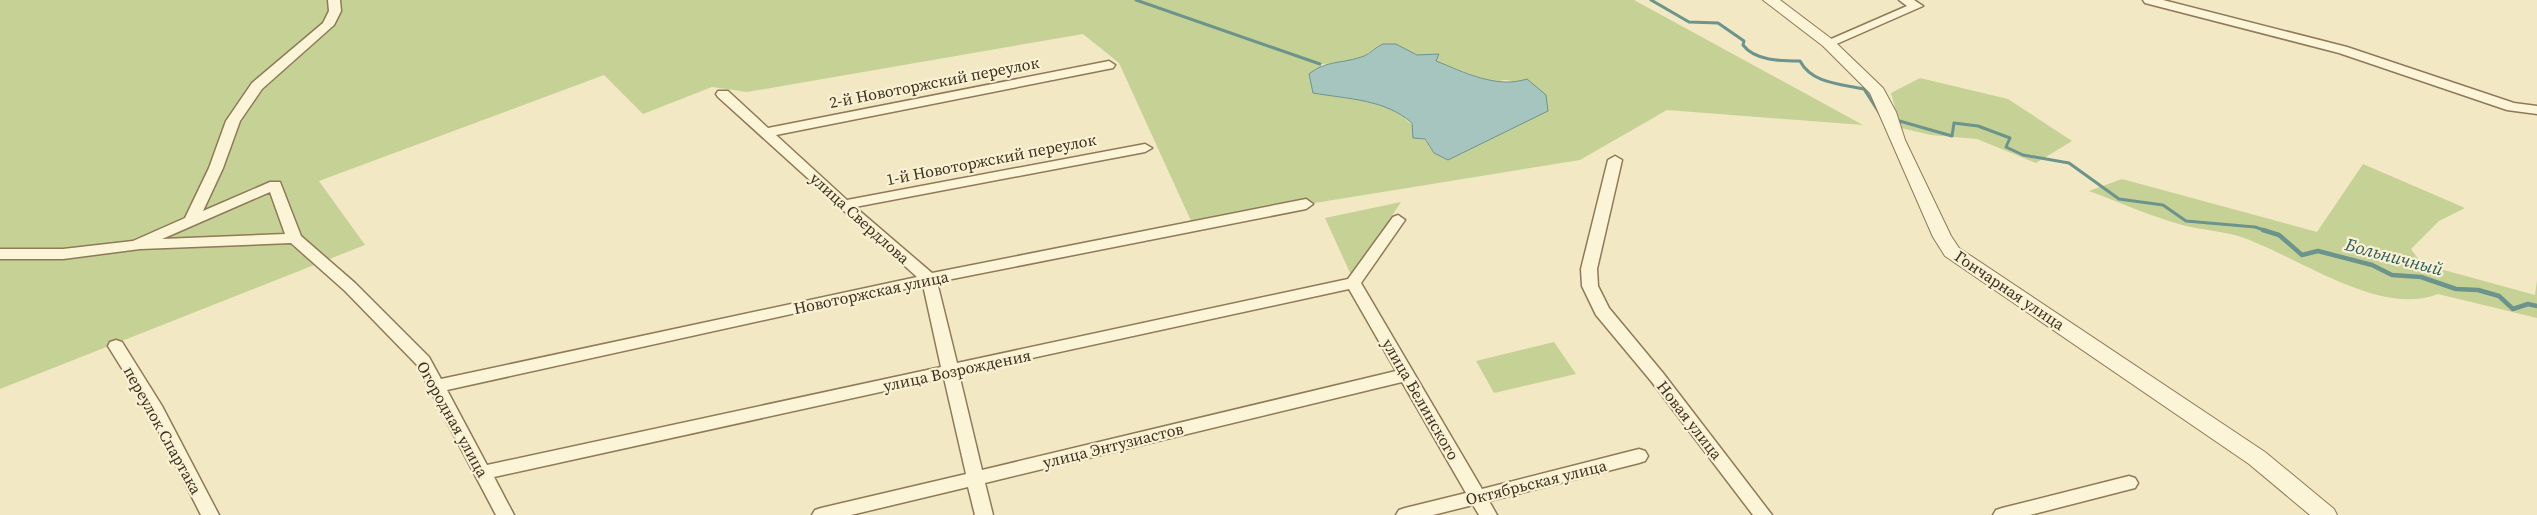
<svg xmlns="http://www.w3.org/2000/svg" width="2537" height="515" font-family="'Source Serif 4',serif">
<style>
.green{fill:#c6d295;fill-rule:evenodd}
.water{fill:#a5c5be;stroke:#6b948d}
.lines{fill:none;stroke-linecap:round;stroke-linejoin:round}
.stream-far1{stroke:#6b948d;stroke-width:3}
.stream{stroke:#6b948d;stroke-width:4.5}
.minor-casing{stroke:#8e7958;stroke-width:3}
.tertiary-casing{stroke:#8e7958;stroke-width:2}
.minor{fill:#fcf4d7;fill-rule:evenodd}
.tertiary{fill:#fcf4d7;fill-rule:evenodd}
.labels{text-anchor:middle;stroke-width:4.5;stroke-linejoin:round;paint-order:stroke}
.street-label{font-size:16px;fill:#3d2f1d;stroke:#f9f1d3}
.water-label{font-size:18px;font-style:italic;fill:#2b5d5e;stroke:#f9f1d3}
</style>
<rect width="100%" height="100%" fill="#f2e8c3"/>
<path class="green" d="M0 0H1634L1863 125 1667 110 1580 160 1192 223 1119 63 1083 34 747 92 712 87 643 114 604 75 319 181 365 245 0 389ZM1383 44H1396L1417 55H1439L1435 61 1492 82 1505 80 1518 82 1434 153C1402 105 1386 103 1332 96L1320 64C1331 64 1358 61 1367 54 1373 50 1376 46 1383 44Z
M1920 78 2008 99 2072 141 2036 163 1977 139 1931 135 1901 128 1891 93Z
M2363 164 2465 208 2439 221 2411 249 2422 264 2535 295 2537 280V318L2438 294C2378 318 2295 254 2238 236 2221 231 2203 230 2186 226 2153 217 2121 203 2089 191L2122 179 2317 232Z
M1401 202 1352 277 1325 218Z
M1554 342 1576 374 1494 393 1476 361Z"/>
<path class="water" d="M1383 44H1396L1417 55 1439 54 1436 61C1464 72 1496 89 1527 79L1546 95 1548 111 1448 160 1434 153 1425 139 1413 138 1412 123C1385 99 1347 99 1313 93L1309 74C1326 60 1343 64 1364 56 1370 54 1375 47 1383 44Z"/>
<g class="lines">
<path class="stream-far1" d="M1136 0 1320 64
M1651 0 1689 22 1718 23 1744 41 1743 45C1755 61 1781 61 1800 61 1812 84 1842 84 1864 89L1880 114
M1896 120 1952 136 1954 123 1978 126 2010 138 2006 147 2023 155 2069 163 2119 199 2163 205 2186 221 2255 227 2267 231"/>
<path class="stream" d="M2263 230 2279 235 2302 255 2318 251 2372 265 2392 275 2421 277 2456 289 2478 290 2499 296 2513 309 2528 304 2537 306"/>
<defs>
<path id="minor" d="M328 0H340L341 11 334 25 262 89 240 121 223 168 203 211 270 182H280L301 236 355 283 429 357 441 379 917 277 718 97 716 94 718 91H728L768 128 1109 61 1115 65 1113 68 776 135 847 200 1145 144 1152 148 1145 152 855 207 932 273 1306 199 1313 204 1306 209 937 282 957 363 1348 279 1393 217 1398 215 1405 220 1361 283 1482 489 1639 449 1645 451 1648 456 1645 461 1639 463 1489 501 1497 515H1479L1473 505 1433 515H1396L1399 510 1405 508 1466 493 1402 382 985 483 993 515H975L968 487 851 515H812L815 510 821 508 966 474 944 378 494 477 514 515H496L417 365 345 291 291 243 140 249 63 259H0V249H63L133 241 185 218 209 168 226 121 252 83 323 23 329 11ZM270 192 285 234 162 239ZM923 285 941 367 487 465 447 390ZM1349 289 1396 371 982 470 959 374Z
M1899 0H1914L1923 6 1832 46H1824L1822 43 1907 6Z
M2143 0H2163L2347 47 2514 103 2537 106V114L2507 110 2339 53 2145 3Z
M1615 156 1622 160 1597 269 1598 286 1609 308 1663 373 1772 515H1753L1651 381 1596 315 1582 286 1581 269 1608 160Z
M116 340 122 342 162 406 219 515H201L149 412 108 346 110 342Z
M2129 476 2135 478 2138 483 2135 488 2030 515H1993L1996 510 2002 508Z"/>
<path id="tertiary" d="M1763 0H1780L1833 40 1883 88 1896 112 1905 140 1951 236 1959 248 2265 452 2334 509 2337 515H2310L2249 464 1945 256 1933 237 1870 93 1823 46Z"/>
</defs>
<use href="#minor" class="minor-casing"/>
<use href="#tertiary" class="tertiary-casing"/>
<use href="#minor" class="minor"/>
<use href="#tertiary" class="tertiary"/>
</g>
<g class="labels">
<g class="street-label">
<text transform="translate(934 82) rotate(-11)" y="6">2-й Новоторжский переулок</text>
<text transform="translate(991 159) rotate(-11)" y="6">1-й Новоторжский переулок</text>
<text transform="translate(860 218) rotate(42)" y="6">улица Свердлова</text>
<text transform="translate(2010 290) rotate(34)" y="6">Гончарная улица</text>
<text transform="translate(871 292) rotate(-12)" y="6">Новоторжская улица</text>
<text transform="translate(957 370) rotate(-12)" y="6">улица Возрождения</text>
<text transform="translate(1421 399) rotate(60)" y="6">улица Белинского</text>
<text transform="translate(453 419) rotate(61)" y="6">Огородная улица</text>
<text transform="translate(1690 420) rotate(52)" y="6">Новая улица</text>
<text transform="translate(163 430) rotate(61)" y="6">переулок Спартака</text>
<text transform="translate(1113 445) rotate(-14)" y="6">улица Энтузиастов</text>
<text transform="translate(1536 482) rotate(-14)" y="6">Октябрьская улица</text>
</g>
<g class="water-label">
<text transform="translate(2394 257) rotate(15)" y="6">Больничный</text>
</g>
</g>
</svg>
